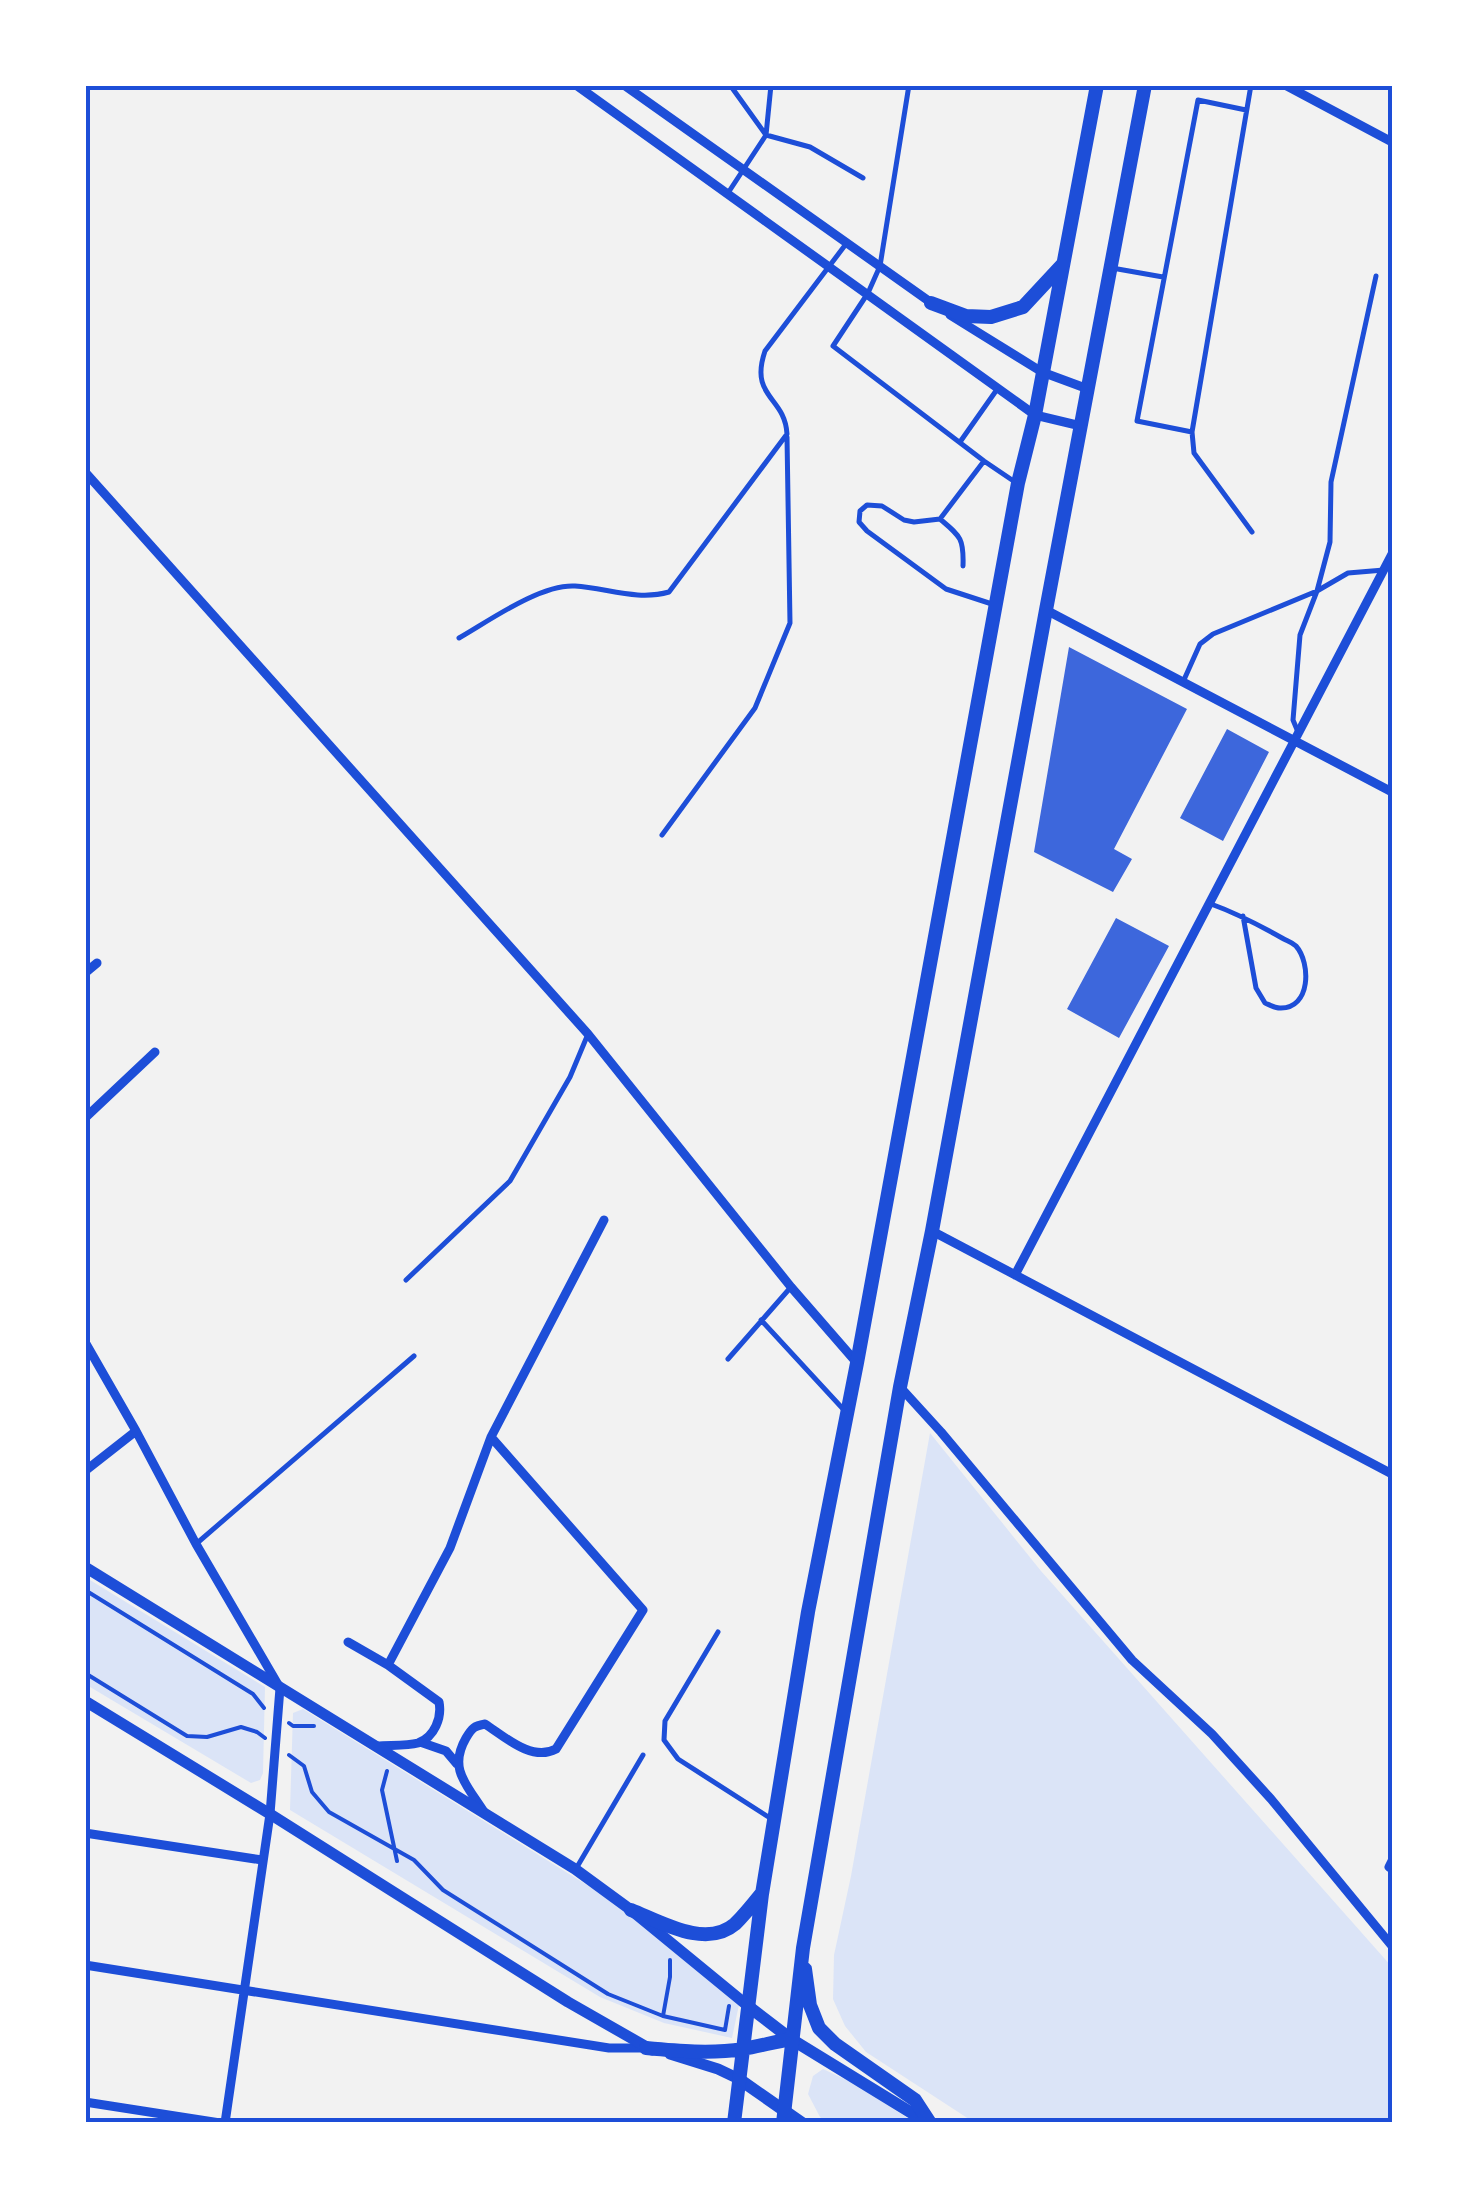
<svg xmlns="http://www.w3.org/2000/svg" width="1477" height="2208" font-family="Roboto,sans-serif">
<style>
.green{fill:#dbe4f7}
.building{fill:#3d67dc}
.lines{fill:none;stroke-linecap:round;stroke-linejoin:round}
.path{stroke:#1d4ed8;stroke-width:4}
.service{stroke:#1d4ed8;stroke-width:5}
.minor{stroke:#1d4ed8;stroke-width:9}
.tertiary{stroke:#1d4ed8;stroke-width:11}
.secondary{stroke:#1d4ed8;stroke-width:12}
.primary{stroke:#1d4ed8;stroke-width:14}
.neatline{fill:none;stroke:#1d4ed8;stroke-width:4}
</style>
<rect width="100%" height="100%" fill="#f2f2f2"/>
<path class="green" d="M930 1433 1041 1571 1392 1967V2123H975L866 2052 845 2026 833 1999 834 1955 851 1876Z
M85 1577 265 1687 263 1773 260 1780 251 1783 85 1684Z
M303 1709 632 1913 740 2000 732 2038 664 2023 600 1997 290 1810 293 1713Z
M823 2069 855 2084 915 2123H827L820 2117 808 2094 813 2076Z"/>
<path class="building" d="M1069 647 1187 709 1114 849 1132 859 1113 892 1034 852Z
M1227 729 1269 752 1223 841 1180 818Z
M1116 918 1169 946 1119 1038 1067 1009Z"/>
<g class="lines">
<path class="path" d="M85 1590 253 1694 264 1708
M85 1673 187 1736 207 1737 241 1727 257 1732 265 1738
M289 1723 293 1726H314
M289 1755 304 1766 312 1792 329 1812 414 1860 443 1890 608 1994 663 2016
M387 1771 382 1790 397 1861
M670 1960V1977L663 2016 725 2030 729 2006"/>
<path class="service" d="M771 85 766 135 810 147 863 178
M909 85 880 266 868 293 833 346 984 461 1015 482
M1251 85 1192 432 1194 453 1252 532
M728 193 766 135 730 85
M1112 268 1163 277
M1192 432 1137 421 1198 100 1246 110
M960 442 998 388
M984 461 940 519 914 522 904 520 882 506 867 505 860 511 859 522 867 531 946 589 995 605
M940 519C960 536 964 538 963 566
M459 638C489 621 540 584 575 586 607 588 637 601 669 592L787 434C785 396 749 398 765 351L846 244
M1183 682 1200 644 1213 634 1317 591 1348 573 1384 570
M1298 732 1293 720 1300 635 1317 591 1330 542 1331 482 1376 276
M662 835 755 708 790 623 787 437
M1211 904C1236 913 1259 925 1282 938 1287 941 1292 942 1296 946 1311 963 1311 1009 1280 1008 1275 1008 1270 1005 1265 1003L1256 988 1243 916
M406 1280 510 1181 570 1077 588 1034
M761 1320 844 1410
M728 1359 791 1287
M196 1544 414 1356
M718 1632 665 1721 664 1740 678 1759 770 1818
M577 1867 643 1755"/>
<path class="minor" d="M576 85 1035 415 1081 426
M624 85 933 304
M1285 85 1392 142
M950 315 1042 372 1088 389
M85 472 588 1034 791 1287 857 1363
M1046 610 1392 792
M85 973 97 963
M85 1118 155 1052
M932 1231 1392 1474
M1015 1275 1392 554
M85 1342 136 1431 196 1544 280 1688 270 1814 225 2123
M900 1387 941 1432 1132 1660 1212 1734 1271 1799 1392 1946
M85 1471 136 1431
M348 1642 388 1665 439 1702C442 1717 435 1737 418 1743 407 1746 390 1745 377 1746
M388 1665 450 1548 491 1437 604 1220
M420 1742 446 1751 457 1764
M484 1812C467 1785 448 1769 466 1738 472 1728 474 1726 485 1724 505 1737 532 1762 556 1749L643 1610 491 1437
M85 1833 262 1860
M1392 1861 1389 1867 1392 1869
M85 1965 609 2048H646
M85 2102 220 2123"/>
<path class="tertiary" d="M85 1567 575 1869 631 1910 748 2006
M85 1701 270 1814 568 2002 652 2050
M670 2054 718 2069 739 2079"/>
<path class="secondary" d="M748 2006 791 2039 928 2123
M739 2079 802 2123"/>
<path class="primary" d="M931 303 966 316 991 317 1023 307 1063 264
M631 1910C661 1922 706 1949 735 1924 744 1915 753 1904 761 1894
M805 1969 810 2005 819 2028 835 2044 915 2100 930 2123
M646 2048C678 2051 711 2054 743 2049 759 2046 775 2042 791 2039
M734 2123 762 1894 808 1612 857 1363 1018 483 1035 415 1097 85
M783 2123 803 1948 900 1387 932 1231 1046 610 1145 85"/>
</g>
<rect width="1477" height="2208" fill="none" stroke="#ffffff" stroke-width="175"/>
<rect x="88" y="88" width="1302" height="2032" class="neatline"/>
</svg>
